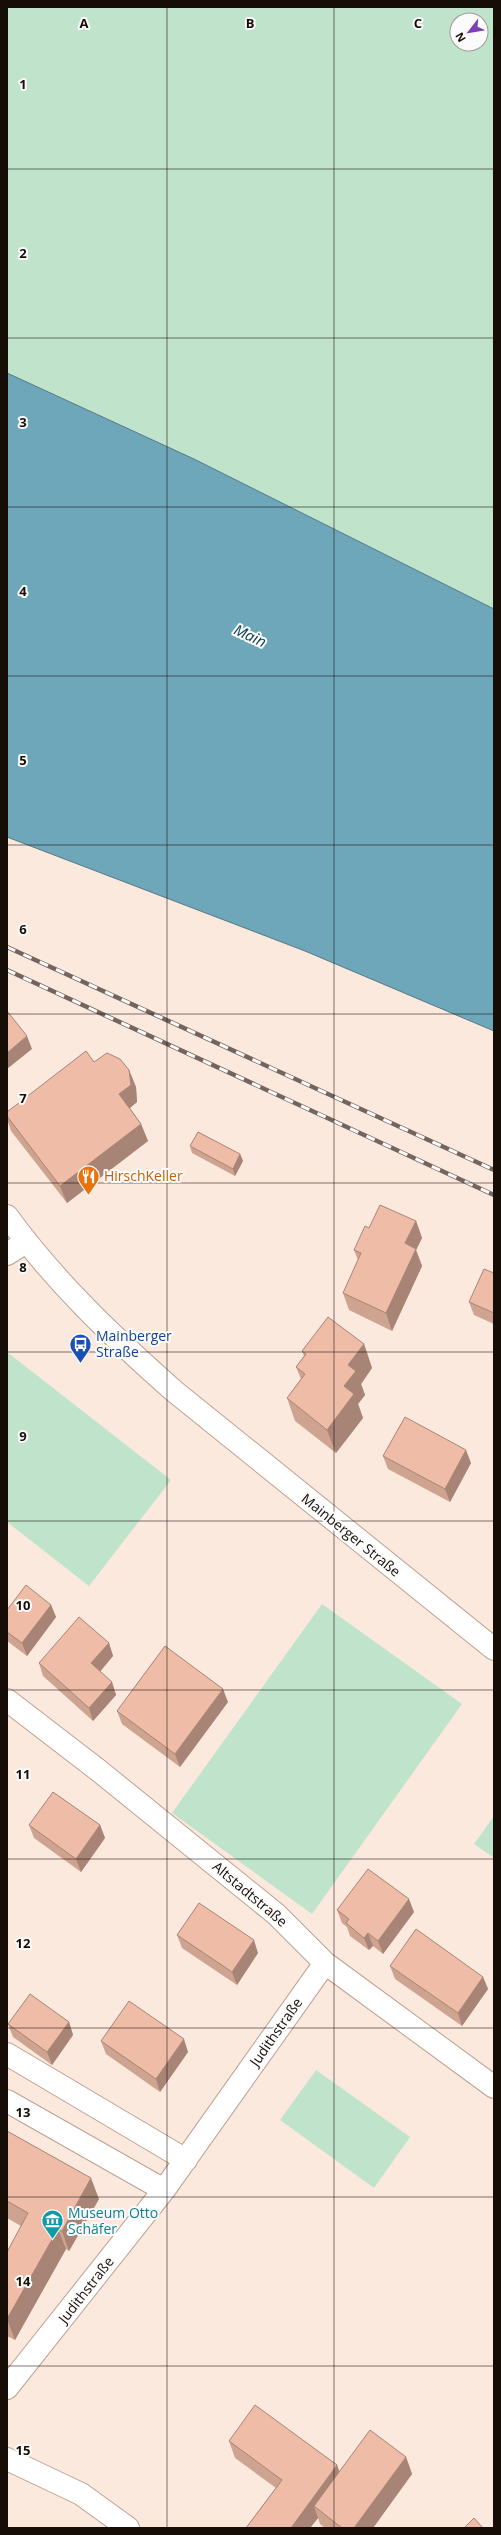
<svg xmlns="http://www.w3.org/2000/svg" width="501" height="2535" font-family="'Open Sans',sans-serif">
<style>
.green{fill:#c0e3cc;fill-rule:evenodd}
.water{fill:#6ea7b9;stroke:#547984}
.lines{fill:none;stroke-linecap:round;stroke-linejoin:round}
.minor-casing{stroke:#bea18f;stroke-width:24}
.secondary-casing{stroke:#bea18f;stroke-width:24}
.minor{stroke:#fff;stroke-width:22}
.secondary{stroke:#fff;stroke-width:22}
.rail-casing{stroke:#73655d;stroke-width:4.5}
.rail{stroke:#fbfbfb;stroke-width:3;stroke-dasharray:9;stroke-linecap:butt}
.wall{fill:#cea390}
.shaded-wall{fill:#a78475}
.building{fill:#efbda7;stroke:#a78475}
.grid{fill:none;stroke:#170d07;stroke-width:1;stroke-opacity:0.55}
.labels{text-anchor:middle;stroke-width:4;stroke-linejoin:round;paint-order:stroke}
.food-label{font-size:14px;fill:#c56008;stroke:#fbfbfb;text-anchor:start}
.transit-label{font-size:14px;fill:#164399;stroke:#fbfbfb;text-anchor:start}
.street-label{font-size:14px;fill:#170d07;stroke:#fbfbfb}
.culture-label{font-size:14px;fill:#0d838f;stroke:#fbfbfb;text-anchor:start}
.water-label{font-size:15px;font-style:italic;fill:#0e4250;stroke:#fbfbfb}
.grid-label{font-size:13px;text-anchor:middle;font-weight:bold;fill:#170d07;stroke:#fbfbfb;stroke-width:4;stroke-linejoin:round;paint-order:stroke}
</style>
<rect width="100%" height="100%" fill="#fce9de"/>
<path class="green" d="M7 7H494V609L194 459 7 373ZM457 20H481V44H457Z
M7 1352 171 1480 89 1586 7 1522Z
M322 1604 462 1704 312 1914 172 1813Z
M494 1816V1858L474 1844Z
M316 2070 410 2137 374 2188 280 2120Z"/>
<path class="water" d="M7 373 194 459 494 609V1031L305 951 7 837Z"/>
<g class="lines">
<defs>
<path id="minor" d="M7 1254 26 1242
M7 1700 98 1770 276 1914 325 1963 494 2087
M7 2054 186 2160
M7 2101 164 2190
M7 2388 164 2190 325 1963
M7 2459 81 2494 128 2528"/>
<path id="secondary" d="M7 1216C55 1282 113 1337 174 1391L494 1649"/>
</defs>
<use href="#minor" class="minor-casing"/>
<use href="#secondary" class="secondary-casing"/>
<use href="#minor" class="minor"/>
<use href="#secondary" class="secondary"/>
<defs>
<path id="rail" d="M7 947 494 1170
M7 970 494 1195"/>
</defs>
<use href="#rail" class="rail-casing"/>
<use href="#rail" class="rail"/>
</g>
<path class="wall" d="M94 1062 129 1070 136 1087 137 1102 130 1108 141 1124 148 1141 67 1203 11 1131 7 1119V1112Z
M190 1146 240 1154 243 1161 235 1176 192 1153Z
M416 1221 422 1238 416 1250 422 1266 392 1331 349 1310 343 1293 358 1260 354 1250 369 1228Z
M494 1273V1324L474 1315 469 1302Z
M364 1344 372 1368 361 1384 365 1395 358 1404 363 1418 336 1453 295 1421 287 1398 301 1379 296 1367 304 1356 302 1351Z
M383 1456 471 1463 450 1502 388 1469Z
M51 1605 56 1617 27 1656 7 1641V1610Z
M109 1643 113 1656 100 1672 112 1682 116 1695 93 1721 43 1676 39 1663Z
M228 1702 180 1767 122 1724 117 1711Z
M29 1825H100L105 1838 81 1872 34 1838Z
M337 1910 414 1912 383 1954 373 1946 369 1950 350 1936 347 1927 342 1923Z
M177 1935 258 1953 237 1985 182 1948Z
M390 1966 483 1977 488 1989 462 2026 395 1979Z
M69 2022 73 2035 52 2065 13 2037 8 2024Z
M101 2041 188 2052 160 2092 106 2054Z
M7 2131 99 2199 69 2251 66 2249 15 2340 7 2336V2252L21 2226 7 2218Z
M229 2441 337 2465 339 2472 406 2457 412 2474 373 2528H325L320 2524 318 2518 310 2528H246L276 2488 235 2458Z"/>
<path class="shaded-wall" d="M27 1036 32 1049 7 1069V1053Z
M129 1070 136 1087 137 1102 125 1112 119 1094Z
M141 1124 148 1141 67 1203 60 1186Z
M240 1154 243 1161 235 1176 233 1169Z
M416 1221 422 1238 416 1250 422 1266 392 1331 386 1313 405 1243Z
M364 1344 372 1368 361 1384 365 1395 358 1404 363 1418 336 1453 327 1430 344 1386 348 1365Z
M466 1450 471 1463 450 1502 445 1489Z
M51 1605 56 1617 27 1656 22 1643Z
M109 1643 113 1656 96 1676 91 1663Z
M112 1682 116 1695 93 1721 89 1708Z
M223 1689 228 1702 180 1767 175 1754Z
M100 1825 105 1838 81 1872 76 1859Z
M409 1899 414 1912 383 1954 378 1941Z
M368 1933 373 1946 369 1950 364 1938Z
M254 1940 258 1953 237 1985 232 1972Z
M483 1977 488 1989 462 2026 458 2013Z
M69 2022 73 2035 52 2065 47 2052Z
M184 2039 188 2052 160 2092 156 2079Z
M91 2178 99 2199 69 2251 62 2231Z
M58 2229 66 2249 15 2340 7 2319Z
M406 2457 412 2474 373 2528H354Z
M337 2465 343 2482 314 2506 318 2518 310 2528H291Z"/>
<path class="building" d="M7 1011 27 1036 7 1053Z
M86 1051 94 1062 107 1053 120 1059 129 1070 131 1085 119 1094 141 1124 60 1186 7 1116V1112Z
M198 1132 240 1154 233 1169 190 1146Z
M380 1205 416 1221 405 1243 416 1249 386 1313 343 1293 361 1253 354 1250 365 1226 369 1228Z
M484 1269 494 1273V1313L469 1302Z
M328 1317 364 1344 348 1365 356 1371 344 1386 354 1394 327 1430 287 1398 305 1374 296 1367 306 1354 302 1351Z
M405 1417 466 1450 445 1489 383 1456Z
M26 1585 51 1605 22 1643 7 1632V1610Z
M79 1617 109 1643 91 1663 112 1682 89 1708 39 1663Z
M165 1646 223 1689 175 1754 117 1711Z
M53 1792 100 1825 76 1859 29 1825Z
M368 1869 409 1899 378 1941 368 1933 364 1938 346 1923 349 1919 337 1910Z
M199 1903 254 1940 232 1972 177 1935Z
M416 1929 483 1977 458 2013 390 1966Z
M30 1994 69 2022 47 2052 8 2024Z
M129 2001 184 2039 156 2079 101 2041Z
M7 2131 91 2178 62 2231 58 2229 7 2319V2252L28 2213 7 2201Z
M255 2405 337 2465 291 2528H246L282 2480 229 2441Z
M370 2430 406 2457 354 2528H342L314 2506Z
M474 2518 483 2528H464Z"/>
<path class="grid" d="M167 7V2528M334 7V2528M7 169H494M7 338H494M7 507H494M7 676H494M7 845H494M7 1014H494M7 1183H494M7 1352H494M7 1521H494M7 1690H494M7 1859H494M7 2028H494M7 2197H494M7 2366H494"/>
<defs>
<symbol id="restaurant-pin" viewBox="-11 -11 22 30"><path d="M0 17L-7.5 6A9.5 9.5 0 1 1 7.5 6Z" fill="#e8710a" stroke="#fbfbfb"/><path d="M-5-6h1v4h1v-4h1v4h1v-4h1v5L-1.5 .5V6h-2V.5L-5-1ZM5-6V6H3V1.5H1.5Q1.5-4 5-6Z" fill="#fff"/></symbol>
<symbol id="bus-pin" viewBox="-11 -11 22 30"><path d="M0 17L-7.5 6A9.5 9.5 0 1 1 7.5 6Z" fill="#1a4fb4" stroke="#fbfbfb"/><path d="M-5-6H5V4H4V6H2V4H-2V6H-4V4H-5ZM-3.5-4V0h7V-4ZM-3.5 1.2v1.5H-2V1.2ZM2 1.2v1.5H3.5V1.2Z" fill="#fff"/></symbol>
<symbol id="museum-pin" viewBox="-11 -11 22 30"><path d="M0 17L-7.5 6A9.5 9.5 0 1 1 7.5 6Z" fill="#0f9aa8" stroke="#fbfbfb"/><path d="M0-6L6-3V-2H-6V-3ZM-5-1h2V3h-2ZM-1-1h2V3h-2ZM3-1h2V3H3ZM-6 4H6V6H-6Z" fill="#fff"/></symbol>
</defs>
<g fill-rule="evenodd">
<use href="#restaurant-pin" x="76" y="1164" width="25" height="34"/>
<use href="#bus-pin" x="68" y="1332" width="25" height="34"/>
<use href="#museum-pin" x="40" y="2208" width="25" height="34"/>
</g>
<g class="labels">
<g class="food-label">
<text x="104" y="1181">HirschKeller</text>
</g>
<g class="transit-label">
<text x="96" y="1341">Mainberger<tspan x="96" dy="16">Straße</tspan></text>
</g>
<g class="street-label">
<text transform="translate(351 1535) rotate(39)" y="5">Mainberger Straße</text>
<text transform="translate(250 1894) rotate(40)" y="5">Altstadtstraße</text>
<text transform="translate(276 2032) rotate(-55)" y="5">Judithstraße</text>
<text transform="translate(86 2290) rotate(-52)" y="5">Judithstraße</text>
</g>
<g class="culture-label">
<text x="68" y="2218">Museum Otto<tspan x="68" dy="16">Schäfer</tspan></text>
</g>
<g class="water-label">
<text transform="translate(250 636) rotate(25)" y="5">Main</text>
</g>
</g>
<g class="grid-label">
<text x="84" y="28">A</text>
<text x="250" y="28">B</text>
<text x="418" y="28">C</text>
<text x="23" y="89">1</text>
<text x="23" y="258">2</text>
<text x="23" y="427">3</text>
<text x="23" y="596">4</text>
<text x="23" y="765">5</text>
<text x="23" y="934">6</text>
<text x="23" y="1103">7</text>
<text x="23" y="1272">8</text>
<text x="23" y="1441">9</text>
<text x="23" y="1610">10</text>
<text x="23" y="1779">11</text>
<text x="23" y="1948">12</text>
<text x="23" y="2117">13</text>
<text x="23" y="2286">14</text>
<text x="23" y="2455">15</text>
</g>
<rect width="501" height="2535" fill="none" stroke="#170d07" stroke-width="16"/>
<g transform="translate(469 32) rotate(239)"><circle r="19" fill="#fbfbfb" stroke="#a09c99"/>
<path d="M0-3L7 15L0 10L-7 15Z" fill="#7e40b6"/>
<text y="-6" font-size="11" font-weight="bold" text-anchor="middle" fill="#170d07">N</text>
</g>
</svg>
